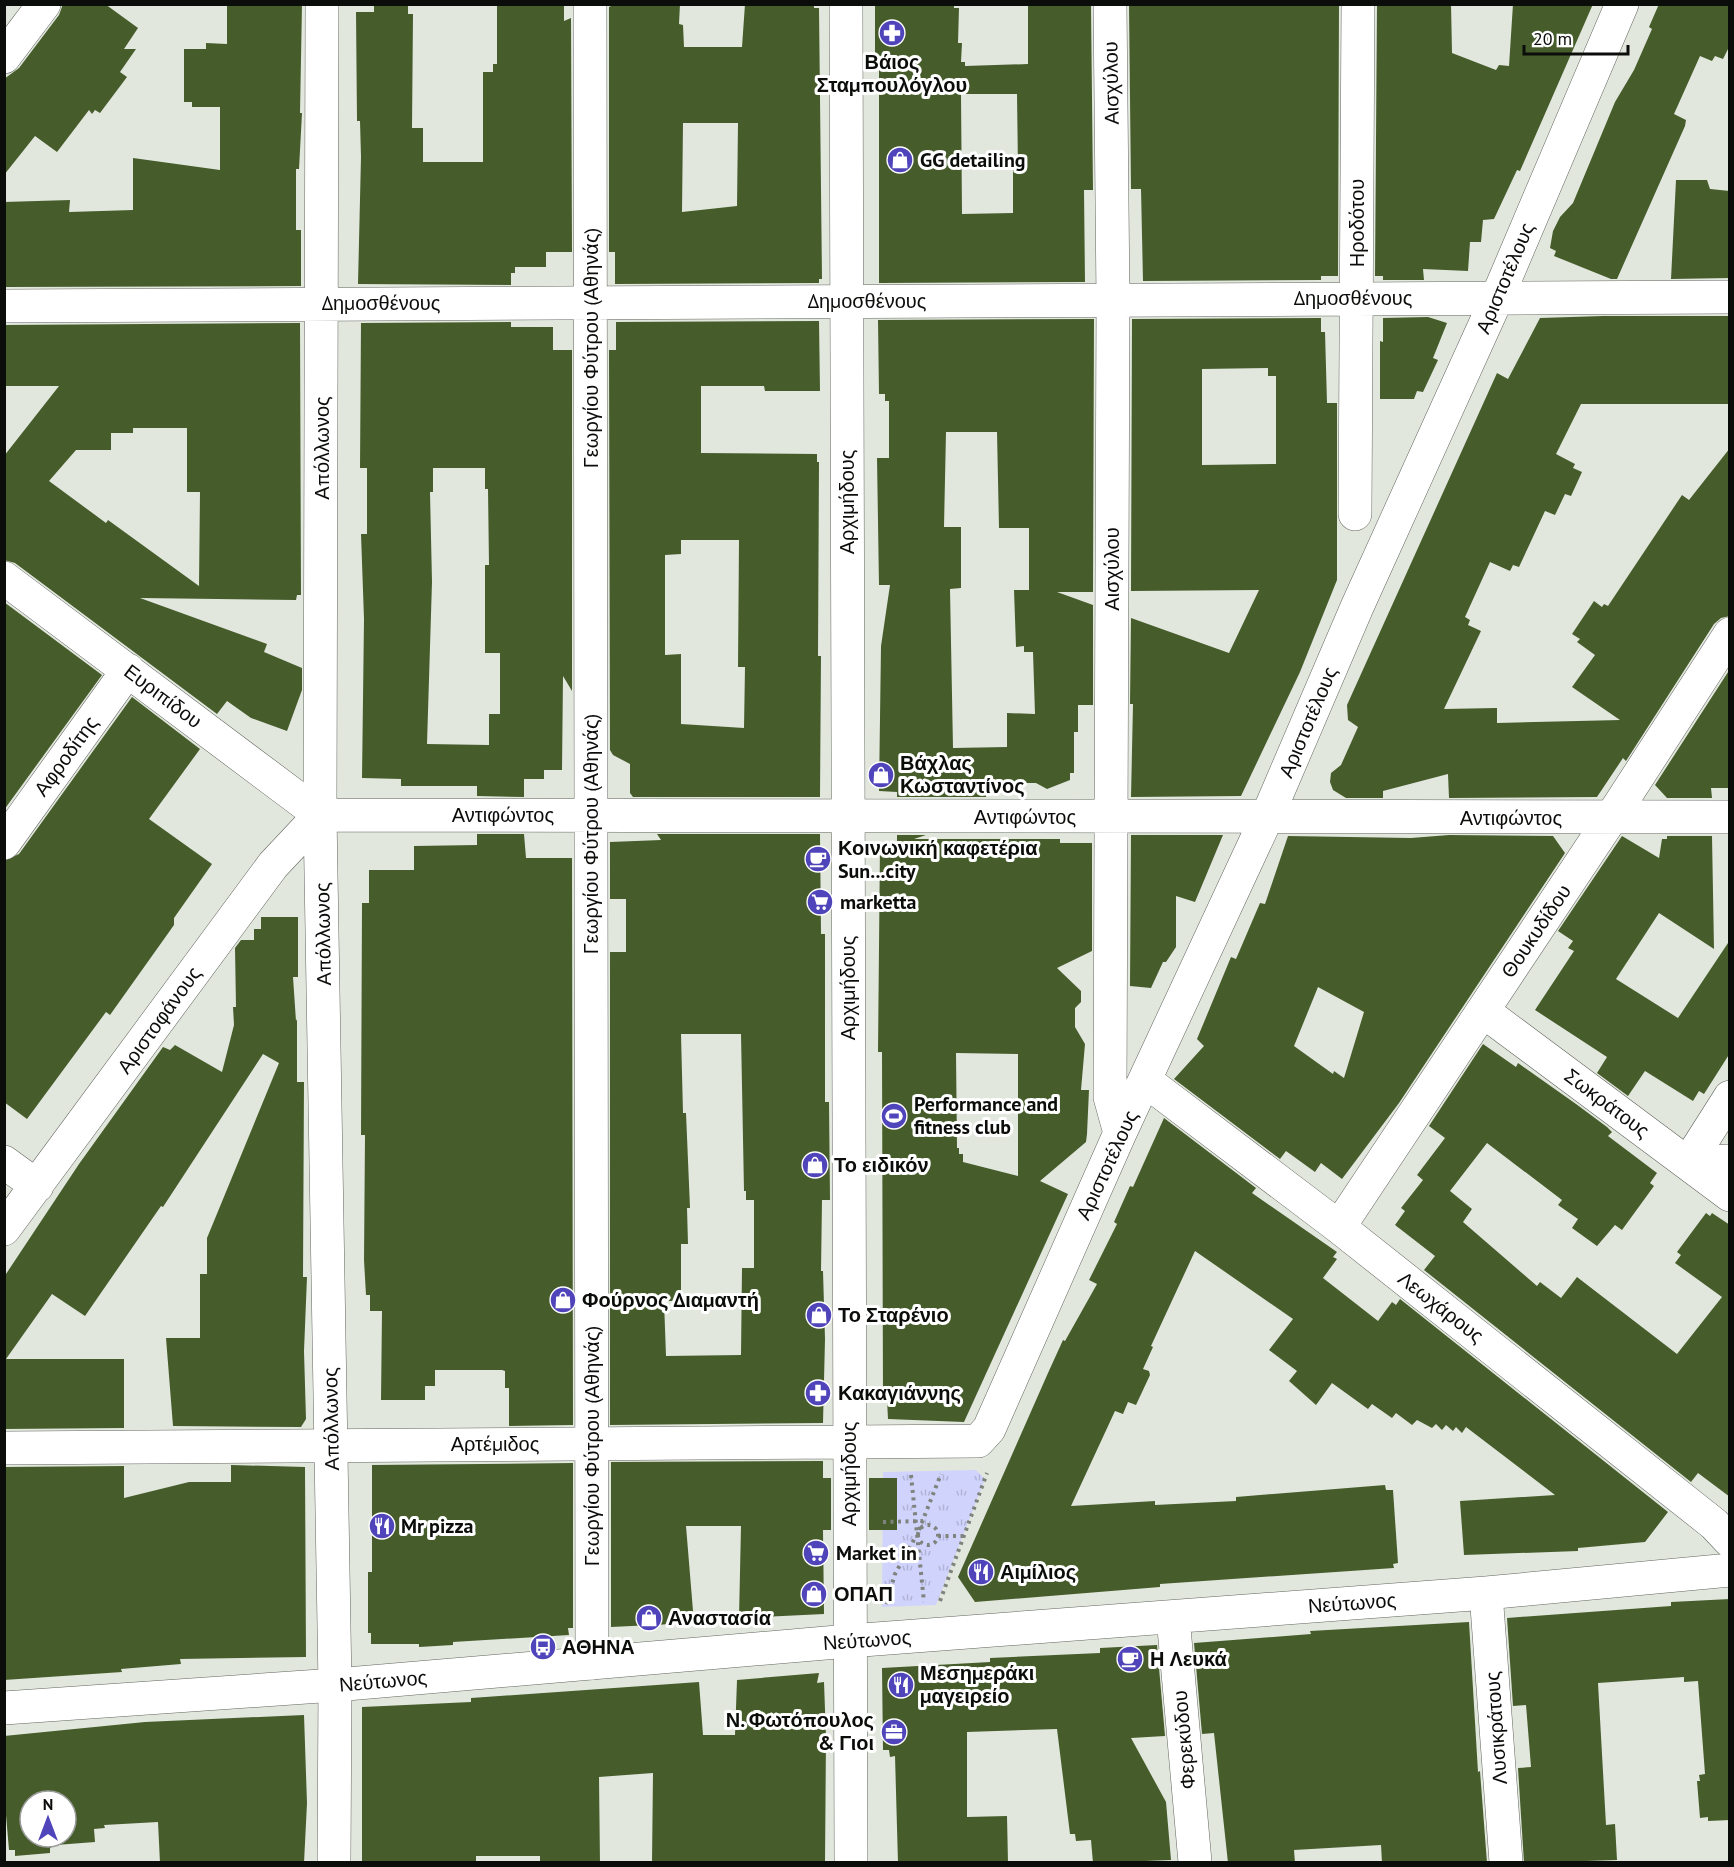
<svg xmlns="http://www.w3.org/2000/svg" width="1734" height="1867" font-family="'PT Sans',sans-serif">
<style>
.grass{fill:url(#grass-tufts)}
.building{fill:#465d2b;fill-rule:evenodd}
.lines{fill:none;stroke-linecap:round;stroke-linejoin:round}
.minor-casing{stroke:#62665e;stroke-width:34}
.tertiary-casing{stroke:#62665e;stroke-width:34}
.path{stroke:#7f837d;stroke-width:4;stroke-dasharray:3 4.5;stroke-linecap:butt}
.minor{stroke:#fff;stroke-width:33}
.tertiary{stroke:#fff;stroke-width:33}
.labels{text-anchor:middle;stroke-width:6;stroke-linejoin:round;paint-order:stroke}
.poi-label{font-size:20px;font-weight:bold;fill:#0b0d0a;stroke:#fff;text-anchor:start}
.street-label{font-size:20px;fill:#0b0d0a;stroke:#fff}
</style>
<defs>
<pattern id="grass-tufts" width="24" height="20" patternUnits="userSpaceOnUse" patternTransform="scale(1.5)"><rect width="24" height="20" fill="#d0d3fc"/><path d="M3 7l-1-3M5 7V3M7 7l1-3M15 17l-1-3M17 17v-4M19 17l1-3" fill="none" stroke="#b1b4d7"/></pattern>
</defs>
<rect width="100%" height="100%" fill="#e2e7de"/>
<path class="grass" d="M976 1470 985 1479 936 1605 882 1607 883 1472Z"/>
<path class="building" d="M63 4H105L138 28 124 49H136L120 72 127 77 100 113 95 110 92 114 89 110 57 152 35 136 4 175V79L19 68 59 15Z
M227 4H302L300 113H302L299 169H296V230H301V286L4 287V202L70 200 69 212 133 210V158L220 170V107H192V102H184V49H206V43L227 44Z
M374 4H408V14H413L412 128H423V162H483V72H493V64H497V4H564V21L571 18 572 252H546V267H515V273H511V285L358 284 361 157 360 121H357L356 12H374Z
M615 4H680L679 24 683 25 684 47H742L745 4H814V8H819L822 279H819V283L615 284V252H609V7ZM683 123H738L737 206 682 212Z
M875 4H954V8H959L958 43H962L961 62H965V66L1028 64V4L1091 6 1093 190H1084L1085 282 879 283V62L875 61ZM961 94H1017L1018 170H1013V213L962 214Z
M1136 4H1339L1338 276H1321V280L1143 281 1141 189H1131L1129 6Z
M1377 4H1451L1452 53 1496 70 1499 65 1509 66 1513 4H1593L1520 171 1517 170 1494 219 1483 220 1481 242H1470L1468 271 1423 269 1424 280H1383V276H1375Z
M1659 4H1730V45L1723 59 1715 56 1712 61 1700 56 1674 114 1686 120 1685 126 1617 279H1611L1554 256 1556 251 1550 248 1553 231 1560 217 1573 203 1615 102 1634 70 1652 29 1649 27Z
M1676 180H1707L1710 189 1730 191V278L1671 279Z
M1603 316H1730V404H1581L1556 454 1575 464 1573 468 1582 472 1571 496 1565 494 1555 515 1545 511 1519 567 1513 565 1510 571 1490 562 1465 617 1470 620 1468 625 1481 631 1444 709 1497 708V723L1620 720 1572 687 1595 655 1577 642 1580 639 1572 634 1594 601 1602 607 1604 604 1608 606 1682 495 1689 500 1730 448V616L1721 618 1714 624 1626 761 1623 758 1597 797 1449 798 1448 774 1383 791V798H1346L1333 790 1330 782 1331 773 1341 765 1358 727 1348 720 1347 705 1497 373 1508 379 1540 318Z
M1428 317 1447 323 1433 358 1438 360 1423 392 1417 391 1414 399H1380V341L1383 342V318Z
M1321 318V332H1325L1327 403H1337V580L1300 672 1241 796 1131 797 1133 704H1130L1131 618 1229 653 1259 590 1131 591 1132 319ZM1268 368V376H1276V464L1202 465V369Z
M1094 319 1093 592H1057L1093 605V705H1078V732H1074V773H1070V780L1047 789 1036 783H986V797H897V792L879 791 881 646 890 585H879L877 458H889V401H885V394H879L878 320ZM946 432H997L999 528H1029V590H1014L1016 647 1024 646V652H1033L1035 714 1007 713V747L953 748 950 589 961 588V527H944Z
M819 321 820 391H765L764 386H701V453L817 454V462H819L818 656H821L820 797H633L630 793V764L613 755 610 750 609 350H616V322ZM681 540H739L738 667H745L744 728 681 724V654L665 655V555L681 554Z
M511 322V327H553V350H572V691L563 676 562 770H544V779H524V797L477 796V786H401V779L362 778 364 619 361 534H367V468H360L361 323ZM433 468H485V489H488L489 565H485V653H500V714H489V745L427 744 432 582 430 492H433Z
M300 323 301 595H297L296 600 140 598 267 644 264 652 302 668V690L287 731 251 718 227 701 217 714 15 563 4 560V456L59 386H4V325ZM133 428H187V492H200L199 586 108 520 106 523 49 481 76 450H111V433H133Z
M4 602 102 675 4 810Z
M1730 669V788H1711L1712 798H1667L1655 785Z
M132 697 200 749 149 819 212 864 174 918V925L110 1015 106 1012 27 1119 4 1102V861L19 854Z
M477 834H524L526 858H572L573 1425 509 1426V1388H505V1371L502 1370H435V1386H425V1400H381L382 1311H370V1295H366L364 1260 365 1135H361L362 903H369V870H414V846L477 845Z
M657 834H820L821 934H825V1102H829L830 1200H822L821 1271H823L825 1339 823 1423 610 1425V952H626V899H610V842L661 840ZM681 1034H741L744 1191H746V1200H754V1268H742L741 1355 666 1356 664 1301H681V1244H688L687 1208H690L686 1113H683Z
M897 835H926L914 839H1060V843H1092V951L1057 968 1081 991V1002L1075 1008V1027L1085 1044 1081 1090H1089L1087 1134 1086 1142 1040 1181 1068 1194 964 1422 888 1419 887 1400 883 1401 882 1052H878L880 844H897ZM956 1053 1018 1054V1176L963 1162V1154H959V1148H957Z
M1131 835H1223L1195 902 1176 896V947L1166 962H1163L1151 988 1130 986Z
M1449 835 1553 836 1565 853 1399 1103 1342 1179 1321 1163 1315 1172 1286 1151 1280 1159 1174 1079 1204 1046 1197 1039 1231 957 1236 959 1260 903 1265 904 1288 836 1411 838ZM1318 987 1364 1012 1344 1078 1334 1071 1333 1074 1294 1046Z
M1622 836 1659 858 1662 839H1667V836H1712L1714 949 1659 913 1616 979 1678 1018 1730 940V1053L1704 1094 1699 1091 1693 1101 1645 1071 1628 1096 1597 1073 1607 1057 1535 1010 1574 951 1568 948 1573 941 1558 931Z
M261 917H298V977H293L296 1021 297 1019V1082H304L303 1277H307L304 1351 306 1419 301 1427 173 1426 166 1338H200V1274H207V1238L279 1063 263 1054 163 1207 161 1206 85 1316 52 1294 6 1359H124V1428L4 1429V1277L79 1164 163 1047 170 1050 175 1045 222 1072 234 1025 233 1007H236L235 948 241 940H254V929H261Z
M1483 1044 1516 1067 1518 1063 1576 1104 1607 1127 1612 1132 1608 1136 1657 1173 1650 1183 1654 1186 1622 1230 1615 1225 1597 1246 1572 1228 1578 1219 1558 1205 1562 1200 1487 1143 1450 1191 1472 1209 1463 1222 1537 1286 1540 1282 1561 1298 1577 1277 1677 1354 1722 1297 1675 1263 1681 1255 1677 1252 1706 1213 1710 1216 1712 1213 1730 1225V1497L1698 1473 1691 1482 1424 1270 1435 1256 1395 1225 1405 1211 1401 1208 1423 1180 1417 1175 1445 1138 1429 1126Z
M1164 1118 1256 1188 1252 1193 1337 1252 1333 1257 1337 1259 1323 1278 1378 1321 1392 1302 1396 1305 1400 1299 1668 1512 1645 1542 1578 1548V1551L1464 1555 1460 1501 1555 1495 1466 1427 1462 1433 1456 1427 1453 1431 1446 1425 1442 1430 1436 1424 1432 1428 1417 1420 1412 1425 1396 1413 1392 1418 1372 1404 1368 1409 1332 1383 1316 1405 1289 1381 1297 1371 1269 1350 1293 1319 1195 1251 1151 1346 1153 1347 1143 1369 1149 1371 1150 1375 1136 1405 1128 1402 1123 1414 1115 1411 1071 1506 1155 1501V1505L1236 1501V1497L1385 1485 1386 1490H1393L1398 1563 1393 1564 1394 1568 1160 1584V1587L975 1602 958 1577 1048 1373 1063 1340 1065 1341 1097 1284 1089 1280 1117 1224 1114 1222 1130 1186 1133 1187Z
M823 1461V1478H831V1530H823L824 1614 739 1618 741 1526H686L694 1623 611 1627V1462Z
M573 1463V1628H568L569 1635 453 1642V1645L419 1647V1644H371V1633H368V1572H372V1465Z
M231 1465 305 1467 306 1657 180 1659 181 1664 121 1669 122 1672 4 1680V1467L124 1466V1498L189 1482H231Z
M869 1478H897V1530H869Z
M1730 1599V1820L1708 1821V1817L1700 1818 1697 1781H1700L1699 1775 1705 1774 1698 1681 1684 1682V1677L1598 1683 1606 1825 1615 1824 1617 1860 1524 1863 1518 1768 1531 1767 1526 1705 1513 1706 1507 1618 1671 1606V1602Z
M1469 1622 1478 1772 1480 1771 1487 1863H1382L1381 1845 1294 1850 1295 1863H1228L1214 1733 1202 1734 1194 1643 1311 1634 1310 1631Z
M1157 1645 1165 1736 1131 1738 1166 1802 1171 1860 1093 1863 1091 1840 1076 1841 1075 1834H1070L1057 1729 967 1732V1817L1007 1816 1008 1863H898L895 1756 890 1757 889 1750H883L882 1668 990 1662V1658L1100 1653V1648Z
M819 1673 817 1683 824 1682 826 1737 825 1863H652L653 1773 599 1777 600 1863H540V1856H476V1863H362V1707L471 1702V1698L699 1682 703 1735H735L737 1680Z
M304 1715 307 1803 304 1863H160L158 1822 104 1825 105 1828 94 1829 95 1842 56 1845 50 1848V1853L15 1856V1850H9L4 1792V1736L145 1722ZM30 1801H66V1837H30Z"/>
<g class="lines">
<defs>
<path id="minor" d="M322 4 320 815 335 1685 334 1862
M590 4 592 1663
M1110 4 1113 300 1110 1097 1120 1133
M4 57 44 4
M4 306 1730 297
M1355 514 1358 4
M4 578 320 815
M320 815 1730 817
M4 843 128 670
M1483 1011 1730 1195
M1146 1081 1339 1227 1714 1524 1730 1541
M4 1162 37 1186
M1688 1163 1730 1097
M1688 1163 1730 1161
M1339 1227 1611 818 1730 634
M4 1229 273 865 320 815
M849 1442 978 1441 989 1429 1120 1133 1267 817 1357 607 1497 298 1622 4
M1486 1593 1506 1862
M1173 1617 1195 1862
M849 1641 1486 1593 1730 1570"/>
<path id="tertiary" d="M846 4 851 1862
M4 1448 849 1442
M4 1708 335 1685 849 1641"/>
</defs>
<use href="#minor" class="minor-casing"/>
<use href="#tertiary" class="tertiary-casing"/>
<path class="path" d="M911 1475 924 1602
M883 1522 923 1521
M918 1535a10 10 0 1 1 20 0a10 10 0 1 1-20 0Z
M919 1530 941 1474
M938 1536H965
M940 1601 987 1473
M886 1604 895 1574 915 1538"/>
<use href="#minor" class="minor"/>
<use href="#tertiary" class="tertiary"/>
</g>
<defs>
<symbol id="pharmacy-disc" viewBox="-11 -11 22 22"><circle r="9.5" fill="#5044bb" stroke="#fff"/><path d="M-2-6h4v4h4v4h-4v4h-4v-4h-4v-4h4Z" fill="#fff"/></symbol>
<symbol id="shop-disc" viewBox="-11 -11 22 22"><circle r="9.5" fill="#5044bb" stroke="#fff"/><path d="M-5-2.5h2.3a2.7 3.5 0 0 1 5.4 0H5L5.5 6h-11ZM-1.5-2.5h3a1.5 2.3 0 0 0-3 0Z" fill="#fff"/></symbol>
<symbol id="cafe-disc" viewBox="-11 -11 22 22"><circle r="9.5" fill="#5044bb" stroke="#fff"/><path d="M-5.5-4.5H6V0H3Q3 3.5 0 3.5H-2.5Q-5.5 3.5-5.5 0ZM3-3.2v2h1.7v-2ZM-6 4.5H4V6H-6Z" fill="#fff"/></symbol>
<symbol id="supermarket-disc" viewBox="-11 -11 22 22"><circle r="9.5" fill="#5044bb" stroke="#fff"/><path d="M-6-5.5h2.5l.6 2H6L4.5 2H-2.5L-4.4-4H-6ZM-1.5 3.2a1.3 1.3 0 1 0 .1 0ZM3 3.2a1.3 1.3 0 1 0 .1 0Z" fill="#fff"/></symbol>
<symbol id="stadium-disc" viewBox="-11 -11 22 22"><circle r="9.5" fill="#5044bb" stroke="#fff"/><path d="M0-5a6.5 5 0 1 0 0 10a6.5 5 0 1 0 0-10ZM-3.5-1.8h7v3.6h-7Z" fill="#fff"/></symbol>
<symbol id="restaurant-disc" viewBox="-11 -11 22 22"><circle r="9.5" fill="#5044bb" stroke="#fff"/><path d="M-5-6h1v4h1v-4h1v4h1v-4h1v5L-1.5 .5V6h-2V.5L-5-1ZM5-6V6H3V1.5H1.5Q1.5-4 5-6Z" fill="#fff"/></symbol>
<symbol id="bus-disc" viewBox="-11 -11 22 22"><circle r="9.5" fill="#5044bb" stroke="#fff"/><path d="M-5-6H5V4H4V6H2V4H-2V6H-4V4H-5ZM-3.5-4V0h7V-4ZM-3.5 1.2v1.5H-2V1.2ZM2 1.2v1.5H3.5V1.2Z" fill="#fff"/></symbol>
<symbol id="office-disc" viewBox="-11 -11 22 22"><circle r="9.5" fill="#5044bb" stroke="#fff"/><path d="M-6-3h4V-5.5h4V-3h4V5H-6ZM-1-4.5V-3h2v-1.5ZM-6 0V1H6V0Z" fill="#fff"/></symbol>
</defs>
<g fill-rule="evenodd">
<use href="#pharmacy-disc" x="877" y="18" width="30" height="30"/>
<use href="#shop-disc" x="885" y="145" width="30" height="30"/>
<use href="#shop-disc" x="866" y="760" width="30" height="30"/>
<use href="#cafe-disc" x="803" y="844" width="30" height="30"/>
<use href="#supermarket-disc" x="805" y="887" width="30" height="30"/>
<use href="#stadium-disc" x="879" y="1101" width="30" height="30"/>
<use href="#shop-disc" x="800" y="1150" width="30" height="30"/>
<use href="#shop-disc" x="548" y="1285" width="30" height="30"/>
<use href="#shop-disc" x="804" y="1300" width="30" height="30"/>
<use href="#pharmacy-disc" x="803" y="1378" width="30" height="30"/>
<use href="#restaurant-disc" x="367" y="1511" width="30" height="30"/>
<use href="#supermarket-disc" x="801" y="1538" width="30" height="30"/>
<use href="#restaurant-disc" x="966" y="1557" width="30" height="30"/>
<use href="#shop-disc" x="799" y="1579" width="30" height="30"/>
<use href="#shop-disc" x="634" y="1603" width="30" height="30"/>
<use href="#bus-disc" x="528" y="1632" width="30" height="30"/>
<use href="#cafe-disc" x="1115" y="1644" width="30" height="30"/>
<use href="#restaurant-disc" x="886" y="1670" width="30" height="30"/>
<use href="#office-disc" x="879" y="1717" width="30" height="30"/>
</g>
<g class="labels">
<g class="poi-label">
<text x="892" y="69" text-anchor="middle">Βάιος<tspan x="892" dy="23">Σταμπουλόγλου</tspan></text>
<text x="920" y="167">GG detailing</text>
<text x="900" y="770">Βάχλας<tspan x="900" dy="23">Κωσταντίνος</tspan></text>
<text x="838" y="855">Κοινωνική καφετέρια<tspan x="838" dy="23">Sun...city</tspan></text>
<text x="840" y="909">marketta</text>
<text x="914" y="1111">Performance and<tspan x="914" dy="23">fitness club</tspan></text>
<text x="834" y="1172">Το ειδικόν</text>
<text x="582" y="1307">Φούρνος Διαμαντή</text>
<text x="838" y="1322">Το Σταρένιο</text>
<text x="838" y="1400">Κακαγιάννης</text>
<text x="401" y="1533">Mr pizza</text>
<text x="836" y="1560">Market in</text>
<text x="1000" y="1579">Αιμίλιος</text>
<text x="834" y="1601">ΟΠΑΠ</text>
<text x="668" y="1625">Αναστασία</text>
<text x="562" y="1654">ΑΘΗΝΑ</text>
<text x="1150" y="1666">Η Λευκά</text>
<text x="920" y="1680">Μεσημεράκι<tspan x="920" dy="23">μαγειρείο</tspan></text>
<text x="874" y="1727" text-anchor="end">Ν. Φωτόπουλος<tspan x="874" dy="23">&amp; Γιοι</tspan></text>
</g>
<g class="street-label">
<text transform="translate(1111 83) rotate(-91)" y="7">Αισχύλου</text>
<text transform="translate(1357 223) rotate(-90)" y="7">Ηροδότου</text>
<text transform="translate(1505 278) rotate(-67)" y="7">Αριστοτέλους</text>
<text x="1353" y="305">Δημοσθένους</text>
<text x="867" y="308">Δημοσθένους</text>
<text x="381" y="310">Δημοσθένους</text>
<text transform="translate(591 348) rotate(-90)" y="7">Γεωργίου Φύτρου (Αθηνάς)</text>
<text transform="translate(322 448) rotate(-90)" y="7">Απόλλωνος</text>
<text transform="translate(847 502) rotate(-90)" y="7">Αρχιμήδους</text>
<text transform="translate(1112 569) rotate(-90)" y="7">Αισχύλου</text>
<text transform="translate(163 696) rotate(37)" y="7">Ευριπίδου</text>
<text transform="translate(1308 722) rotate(-67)" y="7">Αριστοτέλους</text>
<text transform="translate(66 756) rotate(-54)" y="7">Αφροδίτης</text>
<text x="503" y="822">Αντιφώντος</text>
<text x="1025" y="824">Αντιφώντος</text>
<text x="1511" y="825">Αντιφώντος</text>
<text transform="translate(591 834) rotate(-90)" y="7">Γεωργίου Φύτρου (Αθηνάς)</text>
<text transform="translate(1536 931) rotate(-56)" y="7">Θουκυδίδου</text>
<text transform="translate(323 934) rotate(-91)" y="7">Απόλλωνος</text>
<text transform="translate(848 988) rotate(-90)" y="7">Αρχιμήδους</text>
<text transform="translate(159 1020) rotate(-54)" y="7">Αριστοφάνους</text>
<text transform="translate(1607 1103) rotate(37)" y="7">Σωκράτους</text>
<text transform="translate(1107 1165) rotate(-65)" y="7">Αριστοτέλους</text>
<text transform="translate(1441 1307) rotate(38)" y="7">Λεωχάρους</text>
<text transform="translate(331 1419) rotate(-91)" y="7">Απόλλωνος</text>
<text x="495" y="1451">Αρτέμιδος</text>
<text transform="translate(592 1446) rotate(-90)" y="7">Γεωργίου Φύτρου (Αθηνάς)</text>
<text transform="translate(849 1474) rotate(-90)" y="7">Αρχιμήδους</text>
<text transform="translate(1352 1603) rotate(-4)" y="7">Νεύτωνος</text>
<text transform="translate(867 1640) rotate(-4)" y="7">Νεύτωνος</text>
<text transform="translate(383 1681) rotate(-5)" y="7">Νεύτωνος</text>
<text transform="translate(1496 1728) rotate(-94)" y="7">Λυσικράτους</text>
<text transform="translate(1184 1740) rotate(-95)" y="7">Φερεκύδου</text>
</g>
</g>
<rect width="1734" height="1867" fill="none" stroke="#0b0d0a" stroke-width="12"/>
<g transform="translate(48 1819)"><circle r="28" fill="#ffffff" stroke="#9d9e9d" stroke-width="1.5"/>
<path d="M0-4.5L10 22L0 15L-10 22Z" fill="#5044bb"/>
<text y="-9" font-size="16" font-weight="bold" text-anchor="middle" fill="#0b0d0a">N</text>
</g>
<path d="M1524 45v9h104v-9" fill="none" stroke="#0b0d0a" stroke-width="3"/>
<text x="1533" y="45" font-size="18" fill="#0b0d0a" stroke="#ffffff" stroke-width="4.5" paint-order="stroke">20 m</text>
</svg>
